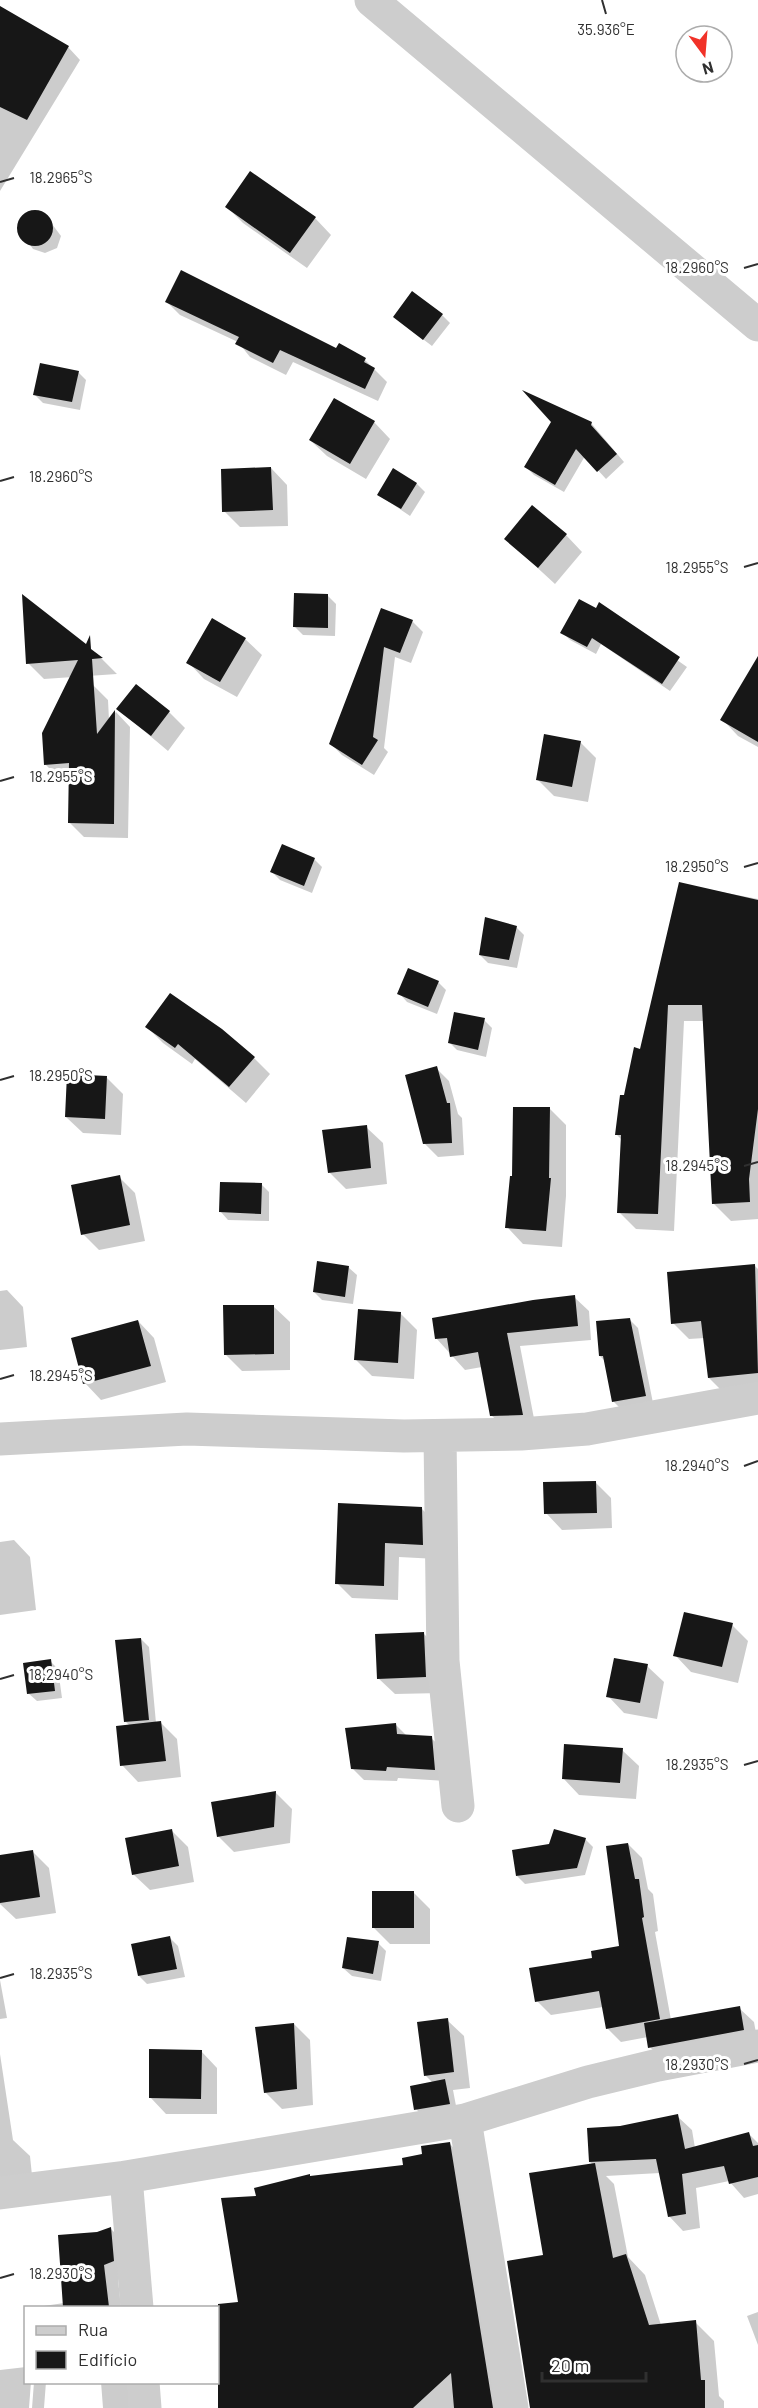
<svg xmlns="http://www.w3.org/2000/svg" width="758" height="2408" font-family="Barlow,sans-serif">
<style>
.shadow{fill:#0003}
.building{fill:#171717}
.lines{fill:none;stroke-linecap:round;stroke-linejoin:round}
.street{stroke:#cdcdcd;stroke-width:33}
.ticks{fill:none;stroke:#303030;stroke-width:2}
.ticks-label{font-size:15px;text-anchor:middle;fill:#303030;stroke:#fff;stroke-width:6;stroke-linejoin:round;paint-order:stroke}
</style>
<rect width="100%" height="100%" fill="#fff"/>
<path class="shadow" d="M0 10 68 47 80 60 0 191Z
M227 207 315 218 331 235 307 268 243 223Z
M34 212 46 216 61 236 57 248 45 253 33 249 19 229 21 219Z
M167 302 365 360 387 382 378 401 293 362 286 375 250 357 238 342 180 315Z
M442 315 450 323 432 346 403 324Z
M78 372 86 380 80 410 43 403 35 395Z
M374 422 390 439 366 479 327 456 310 440Z
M591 423 624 462 606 479 585 456 564 492 534 475 526 467Z
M271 468 287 485 288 526 240 527 224 511Z
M417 484 425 492 410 516 379 495Z
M566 535 582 552 555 584 506 539Z
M328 596 336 604 335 636 303 635 295 627Z
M24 598 102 659 117 674 44 679 28 663Z
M599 605 687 667 670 691 601 644 596 654 570 640 562 632 596 609Z
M382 610 412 621 423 632 411 663 395 657 384 748 388 752 374 775 342 755 331 744Z
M245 639 262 655 237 697 204 679 188 662Z
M93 685 108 700 109 720 116 712 130 727 128 838 84 837 69 822 70 778 60 779 45 764Z
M758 696V747L738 736 722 719Z
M118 709 169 712 185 728 168 751Z
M580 742 596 758 588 802 554 796 538 780Z
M314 859 322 867 312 893 280 880 272 872Z
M680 884 758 899V1219L731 1221 713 1203 704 1021H684L674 1231 636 1229 619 1212 622 1140 616 1134 625 1097 642 1051Z
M516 927 524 935 517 968 488 963 480 955Z
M438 982 446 990 437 1014 407 1002 399 993Z
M484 1020 492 1028 486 1057 457 1050 449 1042Z
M147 1027 254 1058 270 1074 246 1103 195 1059 192 1064 163 1043Z
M436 1068 449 1081 458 1114 462 1118 464 1155 438 1157 425 1144Z
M107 1078 123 1094 121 1135 83 1133 66 1117Z
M550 1109 566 1125V1196L562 1247 523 1244 507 1227 514 1178Z
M366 1127 383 1143 387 1184 346 1189 329 1172Z
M119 1177 135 1193 145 1241 99 1250 83 1234Z
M261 1184 269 1192V1221L228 1220 220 1211Z
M755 1266 758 1269V1391L725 1394 709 1378 705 1338 689 1339 673 1323Z
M348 1267 357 1275 353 1304 322 1300 314 1292Z
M7 1290 23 1307 27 1347 0 1350V1291Z
M574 1297 589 1311 591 1340 520 1346 536 1429H506L491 1415 482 1367 465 1370 436 1338Z
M273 1306 290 1322V1370L242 1371 225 1354Z
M401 1314 417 1330 414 1379 372 1376 355 1359Z
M630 1320 638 1328 653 1403 622 1410 613 1401 605 1361 600 1356Z
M138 1321 154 1338 166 1382 101 1400 85 1383Z
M595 1482 611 1498 612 1528 562 1530 546 1513Z
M422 1509 437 1524V1559L399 1557 398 1600 352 1598 337 1583Z
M14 1540 30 1557 36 1610 0 1615V1542Z
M732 1625 748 1641 738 1683 691 1672 675 1655Z
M423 1633 440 1650 442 1693 395 1694 378 1678Z
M141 1639 149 1647 156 1723H161L177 1739 181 1777 138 1782 122 1765 130 1726 126 1722Z
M50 1661 58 1669 62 1698 37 1701 28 1693Z
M647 1666 664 1682 657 1719 624 1713 608 1696Z
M395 1724 407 1736 431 1738 443 1749 446 1781 398 1778 397 1781 364 1780 353 1769Z
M622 1750 639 1766 636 1799 579 1795 563 1778Z
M276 1793 292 1809 290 1843 234 1852 218 1836Z
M172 1831 188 1847 194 1882 150 1890 133 1874Z
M585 1839 593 1847 585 1875 525 1884 517 1876Z
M628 1844 642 1858 648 1889 653 1894 658 1931 655 1932 671 2020 739 2008 754 2022 758 2044 664 2062 650 2047 648 2037 621 2042 607 2028 603 2007 551 2015 537 2001 594 1959 620 1947Z
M33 1852 49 1868 56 1913 16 1919 0 1904V1856Z
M414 1893 430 1909V1944H390L374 1928Z
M170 1938 178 1946 185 1977 147 1984 139 1976Z
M378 1943 386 1951 381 1981 352 1976 343 1968Z
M0 1980 7 2018 0 2019Z
M447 2020 464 2036 470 2088 453 2090 457 2111 424 2117 416 2109 433 2083 425 2075Z
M294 2024 310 2040 313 2105 282 2109 265 2092Z
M201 2051 217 2068V2114H166L150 2097Z
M0 2054 13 2140 30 2156 33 2185 0 2189Z
M677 2116 692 2130 695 2148 749 2134 758 2143V2194L744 2198 729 2181 696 2188 700 2228 683 2231 669 2216 660 2173 606 2176 614 2184 628 2257 645 2275 661 2325 695 2322 714 2341 719 2396 724 2401V2408H532L545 2256 593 2165 590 2162 620 2128Z
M449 2143 468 2163 508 2408H219L218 2308 211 2306 239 2303 258 2198 311 2177 405 2166Z
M111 2229 125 2243 128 2275 118 2279 121 2308H30L64 2303 98 2234Z
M758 2312V2345L747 2316Z
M26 2367V2382H31L29 2408H0V2370Z
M34 2382H46L44 2408H32Z
M101 2382H145L139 2408H103Z"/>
<path class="building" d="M0 6 69 46 27 120 0 107Z
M250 171 316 217 290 253 225 207Z
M17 228a18 18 0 1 1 36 0a18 18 0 1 1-36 0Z
M181 270 336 348 339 343 366 358 364 362 375 368 365 389 280 350 273 363 235 344 239 337 165 302Z
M412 291 443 314 423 340 393 317Z
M40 363 79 371 72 402 33 395Z
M522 390 592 422 591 425 617 454 597 472 576 449 555 485 524 467 551 422Z
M334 398 375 421 350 464 309 440Z
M271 467 273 510 222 512 221 469Z
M393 468 417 483 401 509 377 495Z
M532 505 567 534 538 568 504 539Z
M294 593 328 594V628L293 627Z
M22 594 86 644 90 635 91 649 103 658 92 659 97 734 115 710 114 824 68 823 69 763 44 765 42 733 78 660 26 664Z
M579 599 596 608 599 602 680 657 662 684 592 638 587 647 560 633Z
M381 608 413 620 400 653 384 647 373 737 378 740 362 765 329 744Z
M212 618 246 638 220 682 186 663Z
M758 656V742L720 720Z
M136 684 170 711 151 736 116 709Z
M544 734 581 741 572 787 536 780Z
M282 844 315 858 304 886 270 872Z
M679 882 758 900V1109L749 1179 750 1202 712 1204 702 1005H668L658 1214 617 1213 621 1135H615L620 1095H624L634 1047 640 1049Z
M485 917 517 926 509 960 479 955Z
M408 968 439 981 428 1007 397 994Z
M170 993 222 1029 255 1057 229 1087 178 1044 175 1048 145 1027Z
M454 1012 485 1018 478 1050 448 1043Z
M437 1066 447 1103H450L452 1143 423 1144 405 1075Z
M67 1074 107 1076 105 1119 65 1117Z
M513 1107H550L549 1178H551L546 1231 505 1228 510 1176H512Z
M367 1125 371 1168 328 1173 322 1130Z
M120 1175 130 1225 81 1235 71 1185Z
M220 1182 262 1183 261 1214 219 1212Z
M317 1261 349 1266 345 1297 313 1292Z
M755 1264 758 1373 708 1378 701 1321 671 1324 667 1272Z
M575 1295 578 1326 507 1333 523 1415 490 1416 478 1352 450 1357 447 1338 435 1339 432 1318 533 1300Z
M223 1305H274V1354L224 1355Z
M358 1309 401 1312 398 1363 354 1360Z
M630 1318 646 1396 612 1402 603 1356H599L596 1321Z
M138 1320 151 1366 83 1384 71 1338Z
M596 1481 597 1513 544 1514 543 1482Z
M338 1503 422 1507 423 1545 385 1543 384 1586 335 1584Z
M684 1612 733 1623 722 1667 673 1656Z
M424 1632 426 1677 377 1679 375 1634Z
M141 1638 149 1720 124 1722 115 1640Z
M614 1658 648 1664 640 1703 606 1697Z
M51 1659 55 1691 27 1694 23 1663Z
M161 1721 166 1761 120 1766 116 1726Z
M396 1723 397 1734 432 1736 435 1770 387 1767 386 1771 351 1769 345 1728Z
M564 1744 623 1748 620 1783 562 1779Z
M276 1791 274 1827 217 1837 211 1802Z
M172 1829 179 1866 132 1875 125 1838Z
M554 1829 586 1838 577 1868 516 1876 512 1850 549 1844Z
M628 1843 635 1879H639L644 1917 642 1918 660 2019 606 2029 599 1991 535 2002 529 1968 592 1958 591 1951 619 1946 606 1846Z
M33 1850 40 1897 0 1903V1855Z
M372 1891H414V1928H372Z
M170 1936 177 1969 138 1976 131 1944Z
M347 1937 379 1941 373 1974 342 1968Z
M740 2006 744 2030 648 2048 644 2023Z
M448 2018 454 2072 424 2076 417 2022Z
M294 2023 297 2089 264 2093 255 2027Z
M149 2049 202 2050 201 2099 149 2098Z
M445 2079 450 2104 414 2110 410 2086Z
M678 2114 685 2149 749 2132 753 2146 758 2145V2177L729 2184 724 2166 682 2174 686 2214 668 2217 656 2159 589 2162 587 2128 620 2126Z
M450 2142 493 2408H454L451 2373 413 2408H218V2304L238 2302 221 2198 256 2196 254 2188 310 2174V2176L403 2165 402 2158 422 2154 421 2146Z
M595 2163 613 2258 626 2254 649 2325 696 2320 701 2380H705V2408H530L507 2261 543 2255 529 2173Z
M111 2227 114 2261 104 2265 109 2307H63L58 2235 97 2232Z"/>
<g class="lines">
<path class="street" d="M371 0 758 325
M440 1436 443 1661 458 1806
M0 1439 187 1429 404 1436 521 1434 587 1429 758 1398
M465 2120 512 2408
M126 2177 137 2308
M0 2193 126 2177 465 2120 588 2082 658 2065 758 2046
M143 2382 145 2408"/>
</g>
<path class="ticks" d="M602 0 606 14M0 182 14 178M744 268 758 264M0 481 14 477M744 567 758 563M0 781 14 777M744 867 758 863M0 1080 14 1076M744 1166 758 1162M0 1379 14 1375M744 1466 758 1461M0 1679 14 1675M744 1765 758 1761M0 1978 14 1974M744 2064 758 2060M0 2278 14 2274"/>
<g class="ticks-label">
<text x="606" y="35">35.936°E</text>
<text x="61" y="183">18.2965°S</text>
<text x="697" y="273">18.2960°S</text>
<text x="61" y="482">18.2960°S</text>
<text x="697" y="573">18.2955°S</text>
<text x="61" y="782">18.2955°S</text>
<text x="697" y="872">18.2950°S</text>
<text x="61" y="1081">18.2950°S</text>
<text x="697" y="1171">18.2945°S</text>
<text x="61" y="1381">18.2945°S</text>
<text x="697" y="1471">18.2940°S</text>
<text x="61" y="1680">18.2940°S</text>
<text x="697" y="1770">18.2935°S</text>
<text x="61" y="1979">18.2935°S</text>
<text x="697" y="2070">18.2930°S</text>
<text x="61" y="2279">18.2930°S</text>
</g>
<rect x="24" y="2306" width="195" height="78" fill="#ffffff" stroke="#acacac" stroke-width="1.5"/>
<rect x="36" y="2326" width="30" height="9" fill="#cdcdcd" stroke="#acacac" stroke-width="1.5"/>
<text x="78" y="2336" font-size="18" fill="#303030">Rua</text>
<rect x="36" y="2351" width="30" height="18" fill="#171717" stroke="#acacac" stroke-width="1.5"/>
<text x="78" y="2366" font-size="18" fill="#303030">Edifício</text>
<g transform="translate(704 54) rotate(164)"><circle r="28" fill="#ffffff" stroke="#acacac" stroke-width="1.5"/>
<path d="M0-4.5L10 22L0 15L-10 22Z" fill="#f13228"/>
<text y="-9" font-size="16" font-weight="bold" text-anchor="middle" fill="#303030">N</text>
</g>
<path d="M542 2372v9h104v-9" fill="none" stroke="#303030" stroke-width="3"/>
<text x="551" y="2372" font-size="18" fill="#303030" stroke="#ffffff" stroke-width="4.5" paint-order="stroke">20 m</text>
</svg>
